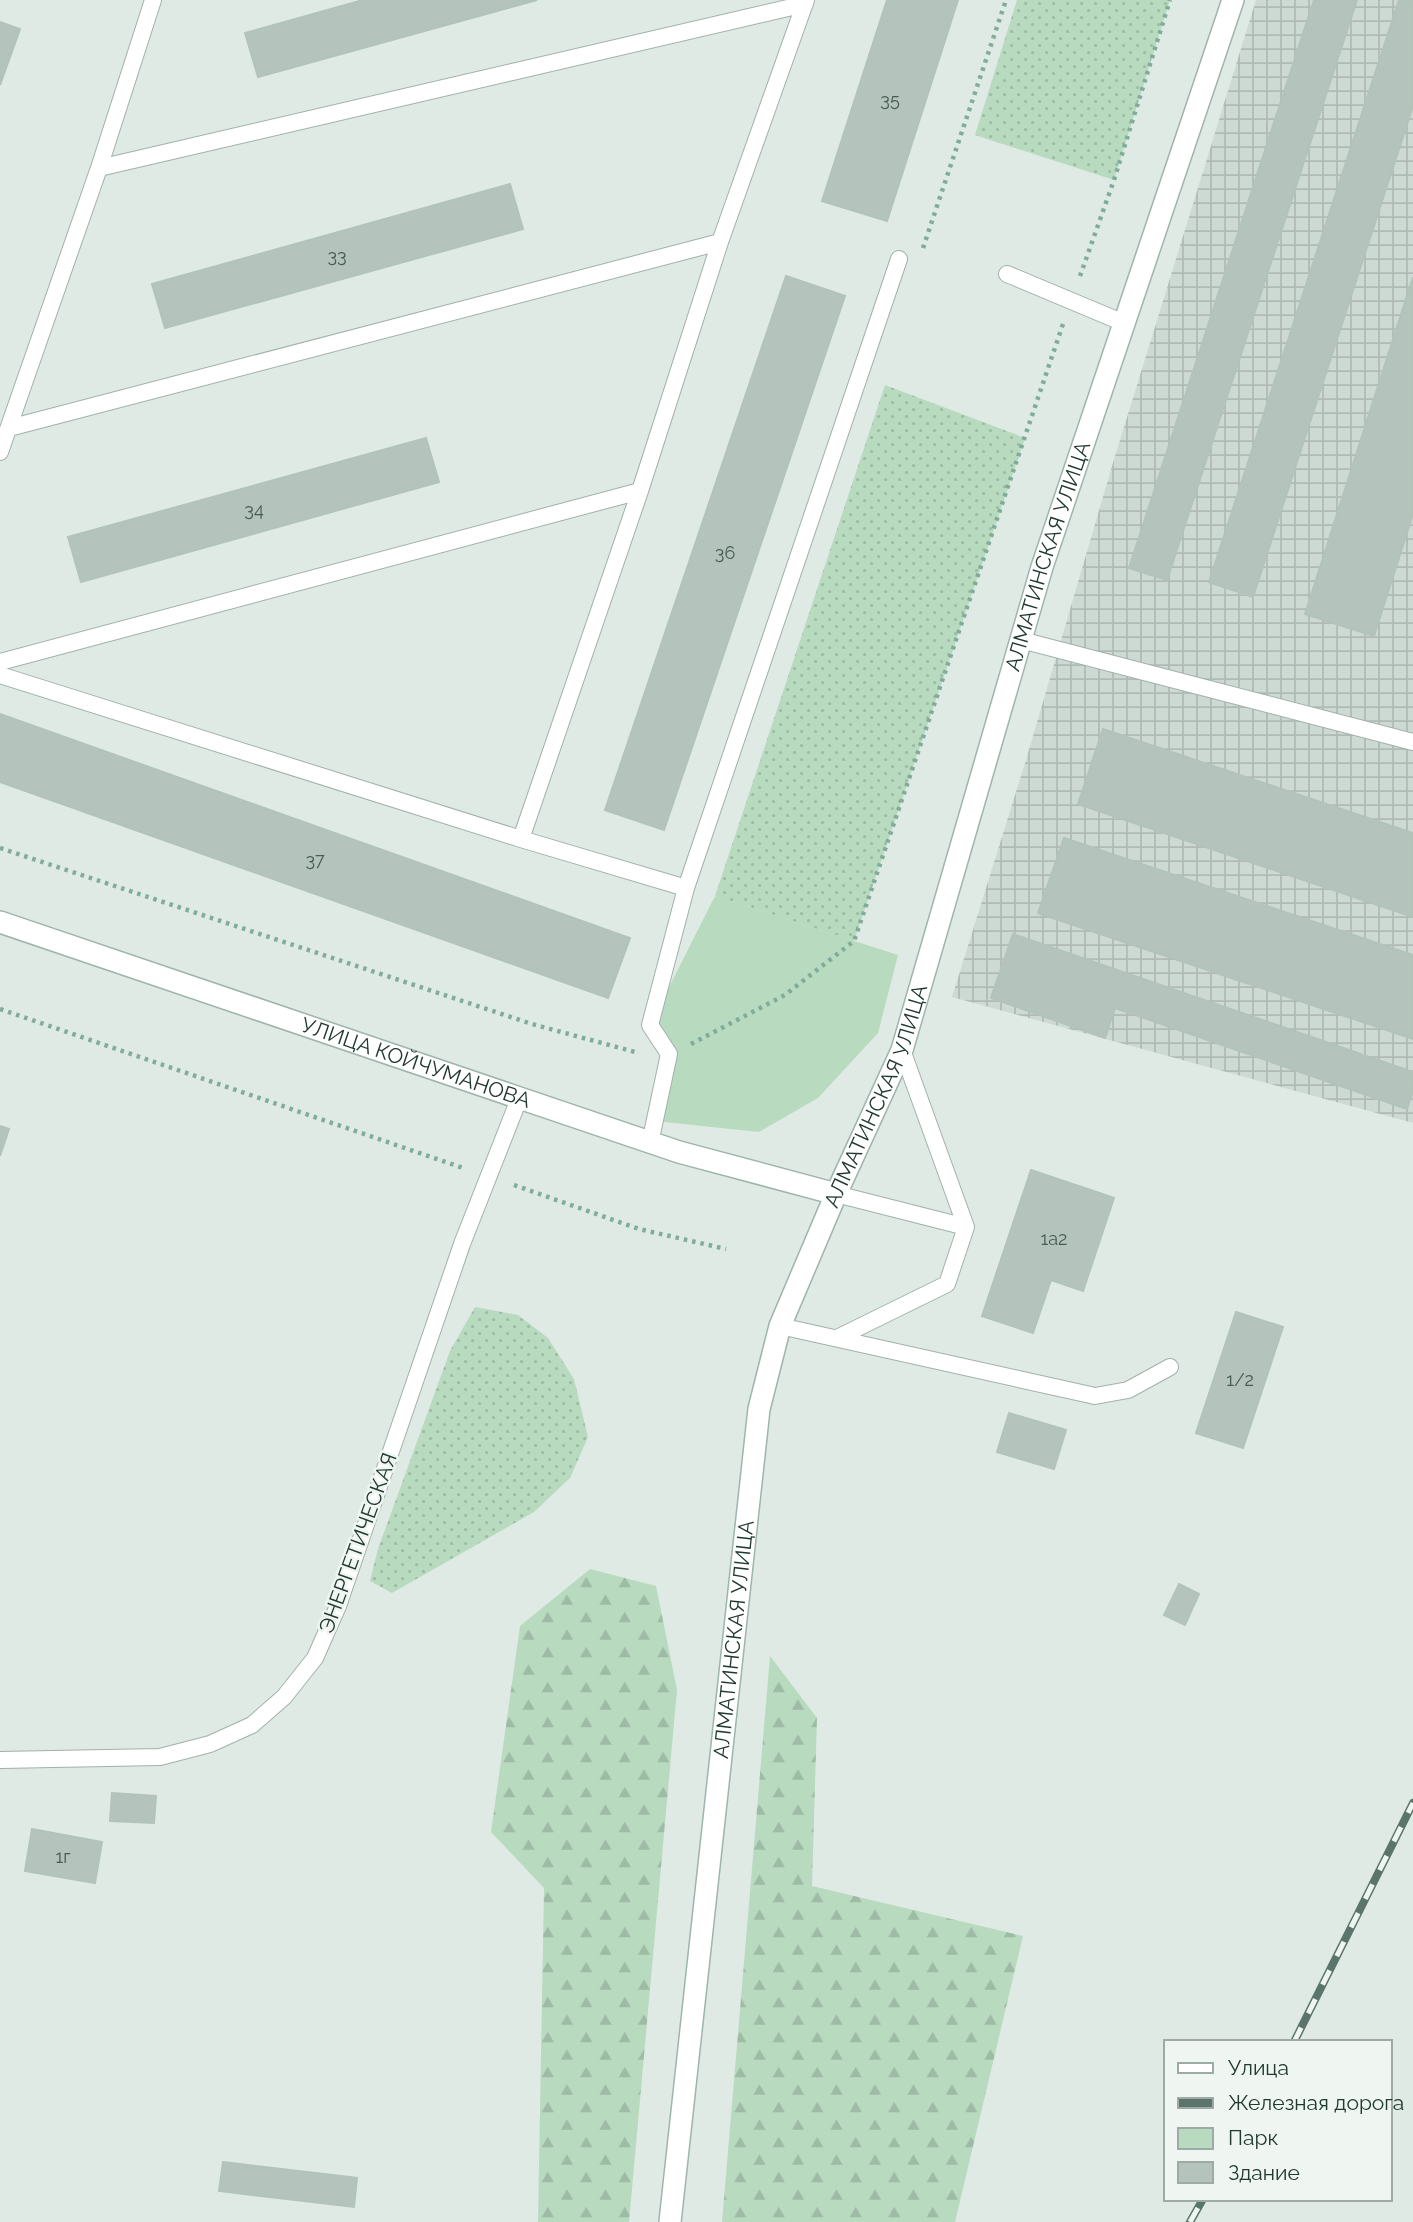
<svg xmlns="http://www.w3.org/2000/svg" width="1413" height="2222" font-family="Raleway,sans-serif">
<style>
.industrial{fill:url(#industrial-grid)}
.grass{fill:url(#grass-dots)}
.forest{fill:url(#forest-firs)}
.park{fill:#b8dabf}
.building{fill:#b4c4bd;stroke:#b2c3ba;stroke-width:2}
.lines{fill:none;stroke-linecap:round;stroke-linejoin:round}
.lane-casing{stroke:#a2b1ab;stroke-width:18}
.secondary-casing{stroke:#9eb5ab;stroke-width:24}
.path{stroke:#80ac9b;stroke-width:4.5;stroke-dasharray:3.5 5;stroke-linecap:butt}
.lane{stroke:#fff;stroke-width:16}
.secondary{stroke:#fff;stroke-width:21}
.rail-casing{stroke:#5b756c;stroke-width:8}
.rail{stroke:#eff6f2;stroke-width:5;stroke-dasharray:16;stroke-linecap:butt}
.labels{text-anchor:middle;stroke-width:5;stroke-linejoin:round;paint-order:stroke}
.number-label{font-size:18px;fill:#465c54}
.street-label{font-size:21px;fill:#213931;stroke:#eff6f2}
</style>
<defs>
<pattern id="industrial-grid" width="8" height="8" patternUnits="userSpaceOnUse" patternTransform="scale(1.75)"><rect width="8" height="8" fill="#cdd9d3"/><path d="M0 4h8M4 0v8" fill="none" stroke="#b0bbb6"/></pattern>
<pattern id="grass-dots" width="8" height="8" patternUnits="userSpaceOnUse" patternTransform="scale(1.75)"><rect width="8" height="8" fill="#b8dabf"/><path d="M2 2h.1M6 6h.1" fill="none" stroke="#9ebca5" stroke-width="1.8" stroke-linecap="round"/></pattern>
<pattern id="forest-firs" width="22" height="20" patternUnits="userSpaceOnUse" patternTransform="scale(1.75)"><rect width="22" height="20" fill="#b8dabf"/><path d="M5 1l3.5 6h-7zM16 11l3.5 6h-7z" fill="#9ebca5"/></pattern>
</defs>
<rect width="100%" height="100%" fill="#dfeae4"/>
<path class="industrial" d="M1256 0H1413V1123L952 997 1026 760 1112 466Z"/>
<path class="grass" d="M1017 0H1170L1114 180 975 135Z
M885 385 1025 438 854 941 715 896Z
M475 1307 518 1315 548 1338 574 1379 588 1437 570 1478 534 1512 392 1593 370 1581 378 1549 450 1351Z"/>
<path class="forest" d="M590 1569 656 1586 677 1690 629 2222H538L544 1888 491 1832 520 1626Z
M770 1656 817 1718 812 1886 1023 1936 955 2222H722Z"/>
<path class="park" d="M715 896 898 955 878 1033 818 1098 759 1132 655 1121 669 1054 650 1025Z"/>
<path class="building" d="M363 0H537L258 77 245 33Z
M887 0H958L887 221 822 201Z
M1314 0H1357L1167 580 1129 568Z
M1399 0H1413V106L1253 597 1209 582Z
M0 22 20 29 0 85Z
M510 184 523 229 165 328 152 284Z
M786 276 845 296 664 830 605 810Z
M1413 277V514L1374 636 1305 614Z
M426 438 439 482 81 582 68 537Z
M0 714 630 938 608 998 0 782Z
M1103 729 1413 833V917L1078 804Z
M1064 838 1413 955V1039L1038 913Z
M1013 934 1413 1072V1091L1407 1109 1115 1008 1105 1038 991 998Z
M0 1126 9 1129 0 1156Z
M1031 1170 1114 1198 1083 1291 1051 1280 1033 1333 982 1316Z
M1236 1312 1283 1327 1243 1448 1196 1433Z
M1009 1413 1066 1430 1054 1469 997 1452Z
M1179 1584 1199 1594 1185 1625 1164 1615Z
M112 1793 156 1796 154 1823 110 1821Z
M32 1829 102 1842 95 1883 25 1871Z
M223 2162 357 2178 354 2207 219 2191Z"/>
<g class="lines">
<defs>
<path id="lane" d="M99 168 805 4
M1007 274 1124 323
M9 428 720 242
M0 452 99 168 153 0
M1021 640 1413 742
M0 662 640 491
M0 675 521 839 686 888
M521 839 640 491 720 242 806 0
M650 1143 669 1054 650 1025 686 888 899 259
M836 1194 966 1227
M780 1326 1095 1396 1128 1390 1170 1367
M837 1338 947 1284 966 1227 902 1050
M0 1760 160 1757 210 1744 252 1725 284 1697 315 1658 338 1606 462 1244 519 1099"/>
<g id="secondary">
<path id="s1" d="M0 922 679 1152 836 1194"/>
<path id="s2" d="M670 2222 759 1409 780 1326 836 1194 902 1050 1042 567 1233 0"/>
</g>
</defs>
<use href="#lane" class="lane-casing"/>
<use href="#secondary" class="secondary-casing"/>
<path class="path" d="M923 248 1006 0
M1080 276 1114 180 1170 0
M0 848 532 1024 635 1052
M0 1009 466 1169
M691 1044 785 995 854 941 1063 324
M514 1185 639 1229 726 1249"/>
<use href="#lane" class="lane"/>
<use href="#secondary" class="secondary"/>
<defs>
<path id="rail" d="M1294 2042 1413 1803
M1190 2222 1203 2199"/>
</defs>
<use href="#rail" class="rail-casing"/>
<use href="#rail" class="rail"/>
</g>
<g class="labels">
<g class="number-label">
<text x="890" y="106">35</text>
<text x="337" y="262">33</text>
<text x="254" y="516">34</text>
<text x="725" y="559">36</text>
<text x="315" y="866">37</text>
<text x="1054" y="1245">1а2</text>
<text x="1240" y="1386">1/2</text>
<text x="63" y="1863">1г</text>
</g>
<g class="street-label">
<text dy="7" stroke="none"><textPath href="#s2" startOffset="1720">АЛМАТИНСКАЯ УЛИЦА</textPath></text>
<text dy="7" stroke="none"><textPath href="#s1" startOffset="439">УЛИЦА КОЙЧУМАНОВА</textPath></text>
<text dy="7" stroke="none"><textPath href="#s2" startOffset="1153">АЛМАТИНСКАЯ УЛИЦА</textPath></text>
<text transform="translate(358 1543) rotate(-70)" y="7">ЭНЕРГЕТИЧЕСКАЯ</text>
<text dy="7" stroke="none"><textPath href="#s2" startOffset="586">АЛМАТИНСКАЯ УЛИЦА</textPath></text>
</g>
</g>
<rect x="1164" y="2040" width="228" height="161" fill="#eff6f2" stroke="#9daaa5" stroke-width="2"/>
<rect x="1178" y="2063" width="35" height="10" fill="#ffffff" stroke="#9daaa5" stroke-width="2"/>
<text x="1228" y="2075" font-size="21" fill="#213931">Улица</text>
<rect x="1178" y="2098" width="35" height="10" fill="#5b756c" stroke="#9daaa5" stroke-width="2"/>
<text x="1228" y="2110" font-size="21" fill="#213931">Железная дорога</text>
<rect x="1178" y="2128" width="35" height="21" fill="#b8dabf" stroke="#9daaa5" stroke-width="2"/>
<text x="1228" y="2145" font-size="21" fill="#213931">Парк</text>
<rect x="1178" y="2162" width="35" height="21" fill="#b4c4bd" stroke="#9daaa5" stroke-width="2"/>
<text x="1228" y="2180" font-size="21" fill="#213931">Здание</text>
</svg>
